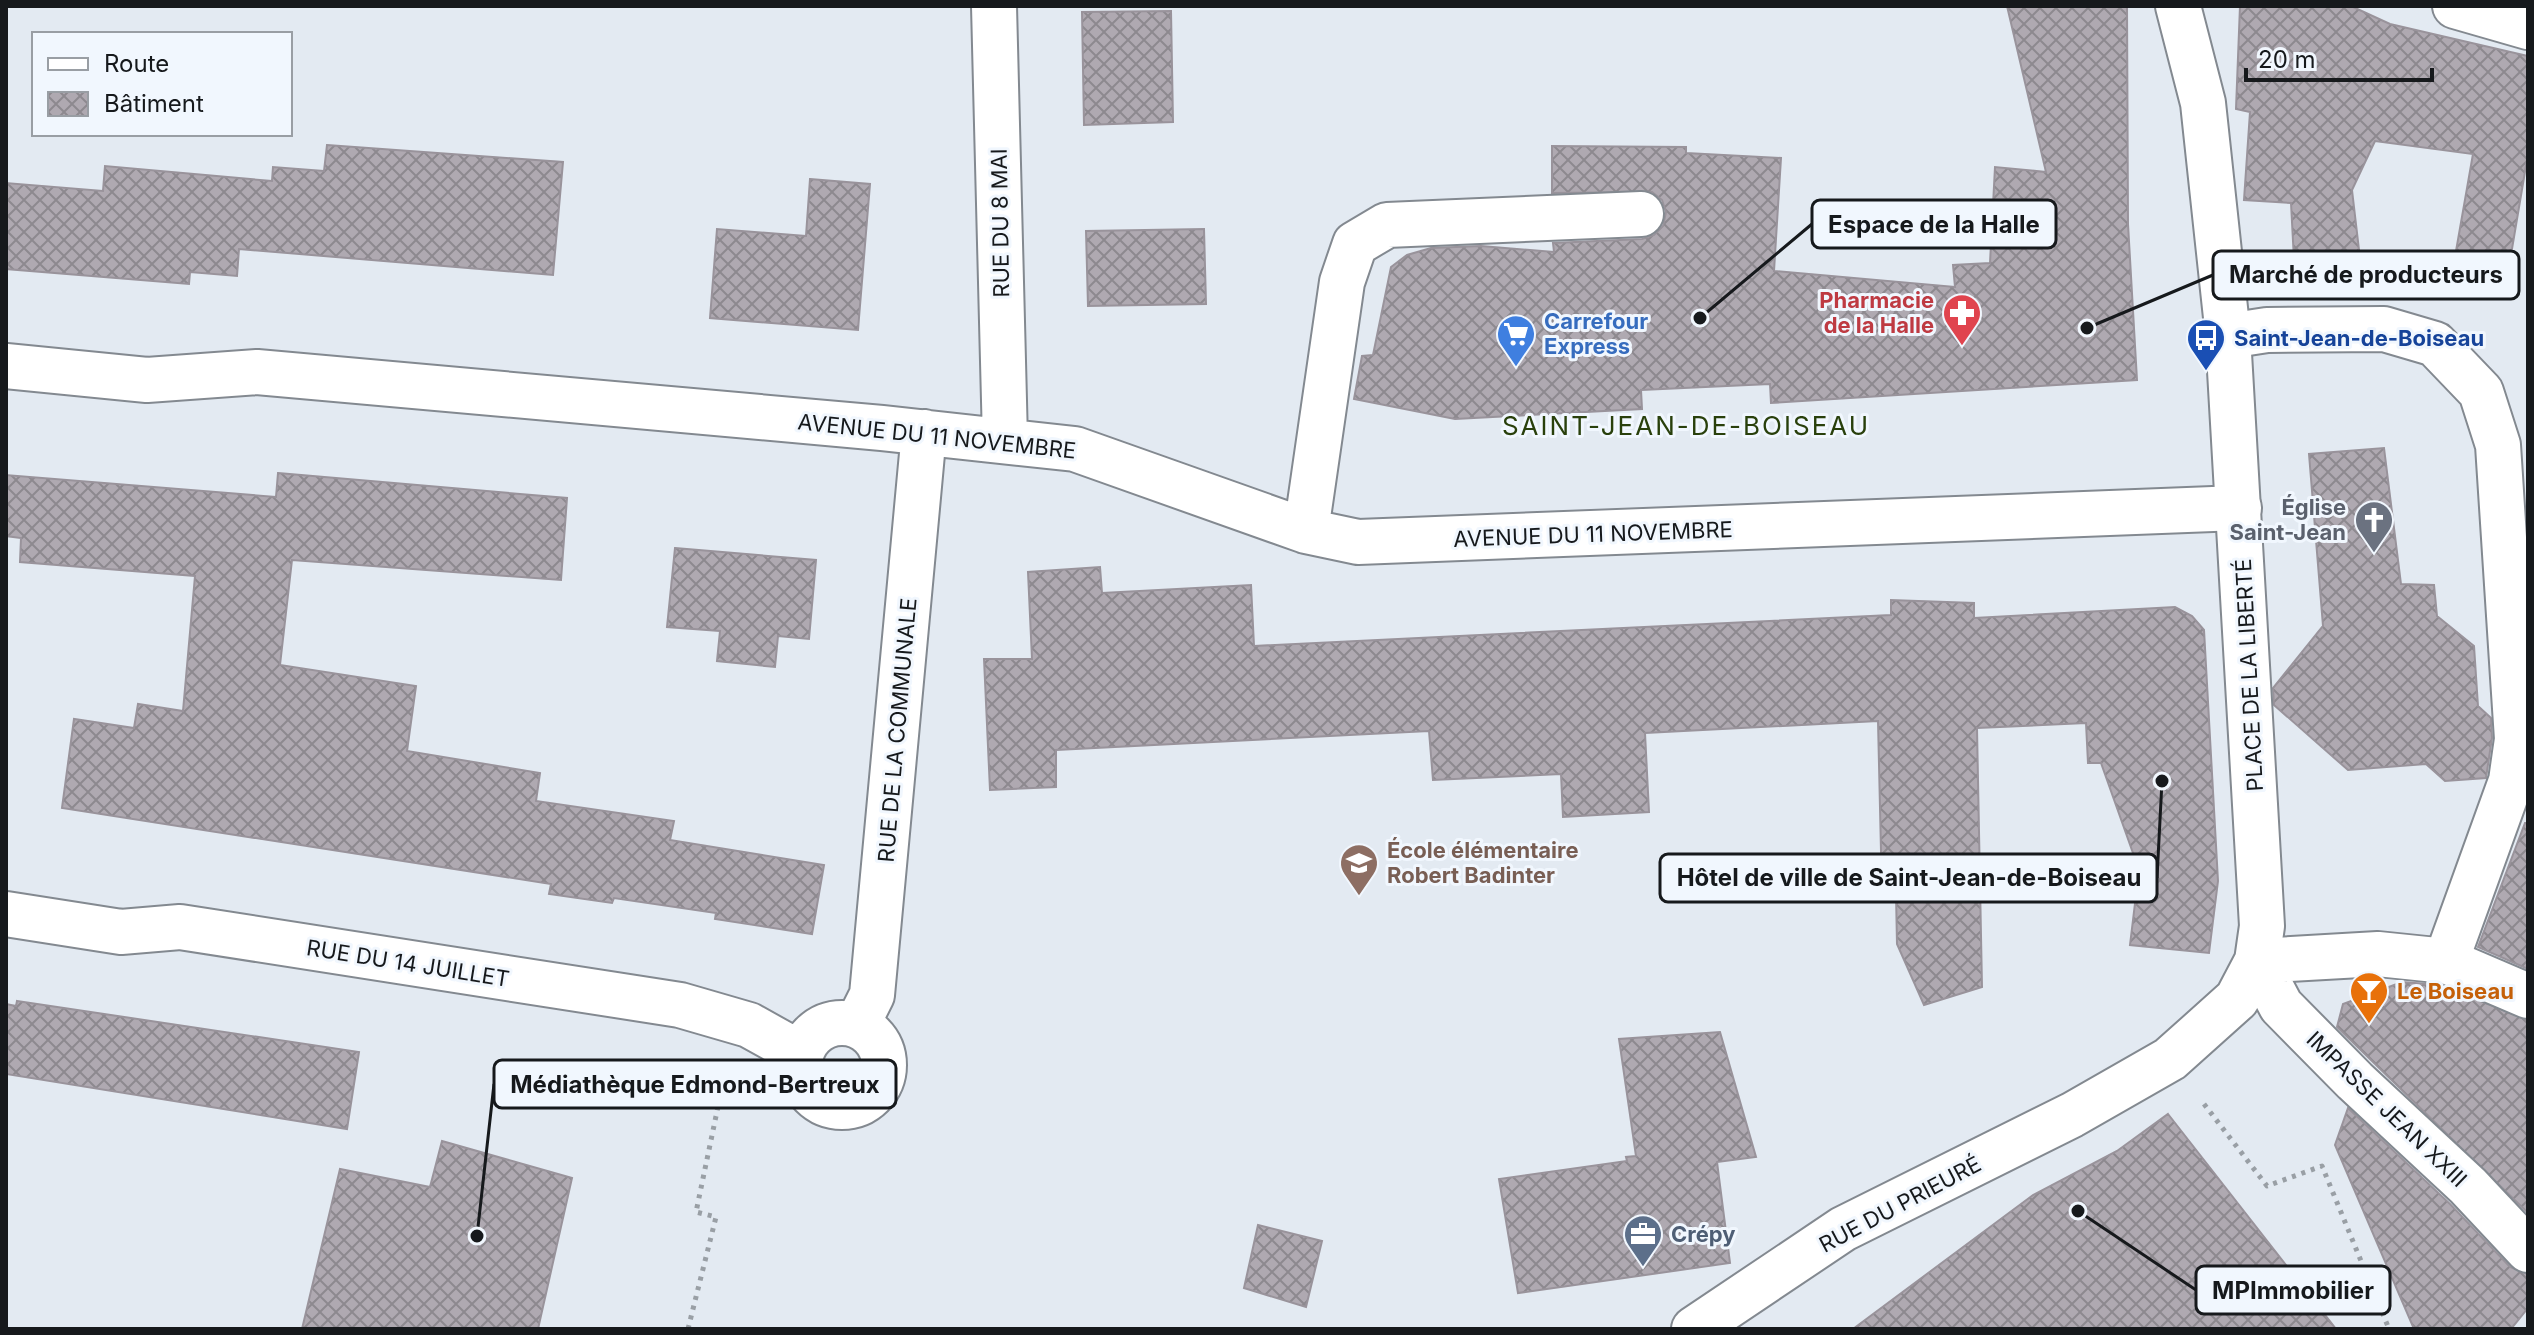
<svg xmlns="http://www.w3.org/2000/svg" width="2534" height="1335" font-family="Inter,sans-serif">
<style>
.building{fill:url(#building-cross-hatch);stroke:#99939b;stroke-width:2}
.lines{fill:none;stroke-linecap:round;stroke-linejoin:round}
.minor-casing{stroke:#838990;stroke-width:48}
.secondary-casing{stroke:#838990;stroke-width:48}
.path{stroke:#999fa5;stroke-width:5;stroke-dasharray:4 6;stroke-linecap:butt}
.minor{stroke:#fff;stroke-width:44}
.secondary{stroke:#fff;stroke-width:44}
.labels{text-anchor:middle;stroke-width:6;stroke-linejoin:round;paint-order:stroke}
.street-label{font-size:22px;fill:#16191c;stroke:#f1f7fe}
.health-label{font-size:22px;font-weight:bold;fill:#be3a42;stroke:#f1f7fe;text-anchor:end}
.shop-label{font-size:22px;font-weight:bold;fill:#366cbe;stroke:#f1f7fe;text-anchor:start}
.transit-label{font-size:22px;font-weight:bold;fill:#164399;stroke:#f1f7fe;text-anchor:start}
.worship-label{font-size:22px;font-weight:bold;fill:#5b616d;stroke:#f1f7fe;text-anchor:end}
.education-label{font-size:22px;font-weight:bold;fill:#785e54;stroke:#f1f7fe;text-anchor:start}
.food-label{font-size:22px;font-weight:bold;fill:#c56008;stroke:#f1f7fe;text-anchor:start}
.service-label{font-size:22px;font-weight:bold;fill:#4e5e75;stroke:#f1f7fe;text-anchor:start}
.quarter-label{font-size:26px;letter-spacing:2px;fill:#29400c;stroke:#f1f7fe}
.leader{fill:none;stroke:#16191c;stroke-width:3}
.callout-dot{fill:#16191c;stroke:#f1f7fe;stroke-width:3}
.callout{fill:#f1f7fe;stroke:#16191c;stroke-width:3}
.callout-label{font-size:24px;text-anchor:middle;font-weight:bold;fill:#16191c}
</style>
<defs>
<pattern id="building-cross-hatch" width="8" height="8" patternUnits="userSpaceOnUse" patternTransform="scale(2)"><rect width="8" height="8" fill="#afa9b1"/><path d="M0 0l8 8M0 8l8-8" fill="none" stroke="#8d898f"/></pattern>
</defs>
<rect width="100%" height="100%" fill="#e3eaf2"/>
<path class="building" d="M2007 6H2127L2128 224 2137 380 1771 403 1770 384 1641 390 1642 409 1455 419 1354 399 1362 356 1373 355 1391 267 1407 255 1431 248 1481 246 1554 252 1553 243 1642 239 1654 235 1663 226 1666 212 1662 200 1652 192 1552 193V146L1686 147V153L1781 158 1774 271 1955 287 1953 265 1990 263 1995 167 2046 172Z
M2240 6H2351L2390 24 2528 56V154L2512 249 2449 291 2473 154 2375 141 2352 190 2361 267 2294 260 2291 203 2244 200 2250 112 2236 109Z
M1171 11 1173 122 1084 125 1082 12Z
M327 145 563 162 553 275 239 249 237 276 190 272 189 284 6 269V183L103 191 105 166 272 181 273 167 324 171Z
M810 179 870 184 858 330 710 318 717 229 806 236Z
M1204 229 1206 304 1088 306 1086 231Z
M2384 448 2401 584 2434 585 2437 616 2474 646 2478 706 2491 718 2492 738 2486 778 2445 781 2426 764 2348 770 2274 705 2273 688 2323 626 2309 454Z
M278 473 567 498 561 580 292 560 280 665 416 686 407 751 540 773 536 801 674 821 670 840 824 865 812 934 715 919 716 913 614 898 612 903 549 894 551 884 62 808 74 719 134 728 138 704 183 711 195 576 20 562 21 538 6 536V475L276 497Z
M675 548 816 560 809 639 778 636 775 667 717 661 720 631 667 627Z
M1100 567 1102 593 1251 585 1254 646 1891 615V600L1974 603V618L2175 607 2192 616 2204 630 2218 881 2209 953 2130 945 2139 870 2101 763H2088L2086 723 1977 728 1982 987 1924 1005 1897 944 1896 894H1882L1878 721 1645 733 1649 812 1563 817 1561 774 1433 780 1429 731 1056 750V787L990 790 984 659H1032L1028 572Z
M2525 823H2528V969L2478 947Z
M2402 982 2440 985 2528 1020V1213L2337 1027 2343 1004Z
M17 1001 359 1052 347 1129 6 1074V1004L16 1006Z
M1720 1032 1756 1157 1717 1162 1730 1263 1518 1293 1499 1179 1627 1161 1626 1157 1636 1156 1619 1039Z
M2348 1108 2450 1204 2510 1267 2528 1274V1308L2511 1329H2414L2335 1145Z
M2168 1114 2336 1329H1853L2033 1195 2117 1151Z
M442 1141 572 1178 538 1329H302L340 1169 430 1187Z
M1258 1225 1322 1241 1306 1307 1244 1288Z"/>
<g class="lines">
<defs>
<path id="minor" d="M994 6 1005 440
M2455 6 2528 27
M2228 336 2267 330 2384 329 2435 344 2481 392 2498 445 2517 739 2511 781 2446 961
M6 366 147 380 257 372 882 428 1075 449 1306 531 1358 542 2239 508
M1306 531 1342 282 1355 244 1387 225 1641 214
M6 914 121 932 180 927 680 1005 749 1025 801 1054
M2528 996 2446 961 2378 954 2257 961 2281 1006 2355 1081 2468 1186 2528 1250
M800 1065a42 42 0 1 1 84 0a42 42 0 1 1-84 0Z
M857 1025 872 995 924 432"/>
<path id="secondary" d="M1694 1329 1843 1229 2072 1115 2170 1059 2237 999 2257 961 2262 926 2228 336 2203 103 2178 6"/>
</defs>
<use href="#minor" class="minor-casing"/>
<use href="#secondary" class="secondary-casing"/>
<path class="path" d="M2204 1104 2267 1186 2322 1166 2389 1329
M688 1329 716 1217 696 1212 725 1073"/>
<use href="#minor" class="minor"/>
<use href="#secondary" class="secondary"/>
</g>
<defs>
<symbol id="pharmacy-pin" viewBox="-11 -11 22 30"><path d="M0 17L-7.5 6A9.5 9.5 0 1 1 7.5 6Z" fill="#e0444e" stroke="#f1f7fe"/><path d="M-2-6h4v4h4v4h-4v4h-4v-4h-4v-4h4Z" fill="#fff"/></symbol>
<symbol id="supermarket-pin" viewBox="-11 -11 22 30"><path d="M0 17L-7.5 6A9.5 9.5 0 1 1 7.5 6Z" fill="#3f7fe0" stroke="#f1f7fe"/><path d="M-6-5.5h2.5l.6 2H6L4.5 2H-2.5L-4.4-4H-6ZM-1.5 3.2a1.3 1.3 0 1 0 .1 0ZM3 3.2a1.3 1.3 0 1 0 .1 0Z" fill="#fff"/></symbol>
<symbol id="bus-pin" viewBox="-11 -11 22 30"><path d="M0 17L-7.5 6A9.5 9.5 0 1 1 7.5 6Z" fill="#1a4fb4" stroke="#f1f7fe"/><path d="M-5-6H5V4H4V6H2V4H-2V6H-4V4H-5ZM-3.5-4V0h7V-4ZM-3.5 1.2v1.5H-2V1.2ZM2 1.2v1.5H3.5V1.2Z" fill="#fff"/></symbol>
<symbol id="church-pin" viewBox="-11 -11 22 30"><path d="M0 17L-7.5 6A9.5 9.5 0 1 1 7.5 6Z" fill="#6b7280" stroke="#f1f7fe"/><path d="M-1.2-6h2.4v3.5h3.3v2.4h-3.3V6h-2.4V-.1h-3.3v-2.4h3.3Z" fill="#fff"/></symbol>
<symbol id="school-pin" viewBox="-11 -11 22 30"><path d="M0 17L-7.5 6A9.5 9.5 0 1 1 7.5 6Z" fill="#8d6e63" stroke="#f1f7fe"/><path d="M0-5L7-2L0 1L-7-2ZM-4 1L0 2.5L4 1V4Q0 6-4 4Z" fill="#fff"/></symbol>
<symbol id="bar-pin" viewBox="-11 -11 22 30"><path d="M0 17L-7.5 6A9.5 9.5 0 1 1 7.5 6Z" fill="#e8710a" stroke="#f1f7fe"/><path d="M-6-5H6L.8 .8V4.5H3.5V6h-7V4.5H-.8V.8Z" fill="#fff"/></symbol>
<symbol id="office-pin" viewBox="-11 -11 22 30"><path d="M0 17L-7.5 6A9.5 9.5 0 1 1 7.5 6Z" fill="#5c6f8a" stroke="#f1f7fe"/><path d="M-6-3h4V-5.5h4V-3h4V5H-6ZM-1-4.5V-3h2v-1.5ZM-6 0V1H6V0Z" fill="#fff"/></symbol>
</defs>
<g fill-rule="evenodd">
<use href="#pharmacy-pin" x="1940" y="291" width="44" height="60"/>
<use href="#supermarket-pin" x="1494" y="312" width="44" height="60"/>
<use href="#bus-pin" x="2184" y="316" width="44" height="60"/>
<use href="#church-pin" x="2352" y="498" width="44" height="60"/>
<use href="#school-pin" x="1337" y="841" width="44" height="60"/>
<use href="#bar-pin" x="2347" y="969" width="44" height="60"/>
<use href="#office-pin" x="1621" y="1212" width="44" height="60"/>
</g>
<g class="labels">
<g class="street-label">
<text transform="translate(1000 223) rotate(-91)" y="8">RUE DU 8 MAI</text>
<text transform="translate(937 436) rotate(6)" y="8">AVENUE DU 11 NOVEMBRE</text>
<text transform="translate(1593 534) rotate(-2)" y="8">AVENUE DU 11 NOVEMBRE</text>
<text transform="translate(2249 675) rotate(-93)" y="8">PLACE DE LA LIBERTÉ</text>
<text transform="translate(897 730) rotate(-85)" y="8">RUE DE LA COMMUNALE</text>
<text transform="translate(408 963) rotate(9)" y="8">RUE DU 14 JUILLET</text>
<text transform="translate(2387 1109) rotate(44)" y="8">IMPASSE JEAN XXIII</text>
<text transform="translate(1900 1204) rotate(-28)" y="8">RUE DU PRIEURÉ</text>
</g>
<g class="health-label">
<text x="1934" y="308">Pharmacie<tspan x="1934" dy="25">de la Halle</tspan></text>
</g>
<g class="shop-label">
<text x="1544" y="329">Carrefour<tspan x="1544" dy="25">Express</tspan></text>
</g>
<g class="transit-label">
<text x="2234" y="346">Saint-Jean-de-Boiseau</text>
</g>
<g class="worship-label">
<text x="2346" y="515">Église<tspan x="2346" dy="25">Saint-Jean</tspan></text>
</g>
<g class="education-label">
<text x="1387" y="858">École élémentaire<tspan x="1387" dy="25">Robert Badinter</tspan></text>
</g>
<g class="food-label">
<text x="2397" y="999">Le Boiseau</text>
</g>
<g class="service-label">
<text x="1671" y="1242">Crépy</text>
</g>
<g class="quarter-label">
<text x="1686" y="435">SAINT-JEAN-DE-BOISEAU</text>
</g>
</g>
<path class="leader" d="M1700 318L1812 224M2087 328L2213 275M2162 781L2157 878M477 1236L494 1084M2078 1211L2196 1290"/>
<g class="callout-dot">
<circle cx="1700" cy="318" r="8"/>
<circle cx="2087" cy="328" r="8"/>
<circle cx="2162" cy="781" r="8"/>
<circle cx="477" cy="1236" r="8"/>
<circle cx="2078" cy="1211" r="8"/>
</g>
<g class="callout">
<rect x="1812" y="200" width="244" height="48" rx="8"/>
<rect x="2213" y="251" width="306" height="48" rx="8"/>
<rect x="1660" y="854" width="497" height="48" rx="8"/>
<rect x="494" y="1060" width="402" height="48" rx="8"/>
<rect x="2196" y="1266" width="194" height="48" rx="8"/>
</g>
<g class="callout-label">
<text x="1934" y="233">Espace de la Halle</text>
<text x="2366" y="283">Marché de producteurs</text>
<text x="1909" y="886">Hôtel de ville de Saint-Jean-de-Boiseau</text>
<text x="695" y="1093">Médiathèque Edmond-Bertreux</text>
<text x="2293" y="1299">MPImmobilier</text>
</g>
<rect width="2534" height="1335" fill="none" stroke="#16191c" stroke-width="16"/>
<rect x="32" y="32" width="260" height="104" fill="#f1f7fe" stroke="#999ea4" stroke-width="2"/>
<rect x="48" y="58" width="40" height="12" fill="#ffffff" stroke="#999ea4" stroke-width="2"/>
<text x="104" y="72" font-size="24" fill="#16191c">Route</text>
<rect x="48" y="92" width="40" height="24" fill="url(#building-cross-hatch)" stroke="#999ea4" stroke-width="2"/>
<text x="104" y="112" font-size="24" fill="#16191c">Bâtiment</text>
<path d="M2246 68v12h186v-12" fill="none" stroke="#16191c" stroke-width="4"/>
<text x="2258" y="68" font-size="24" fill="#16191c" stroke="#f1f7fe" stroke-width="6" paint-order="stroke">20 m</text>
</svg>
